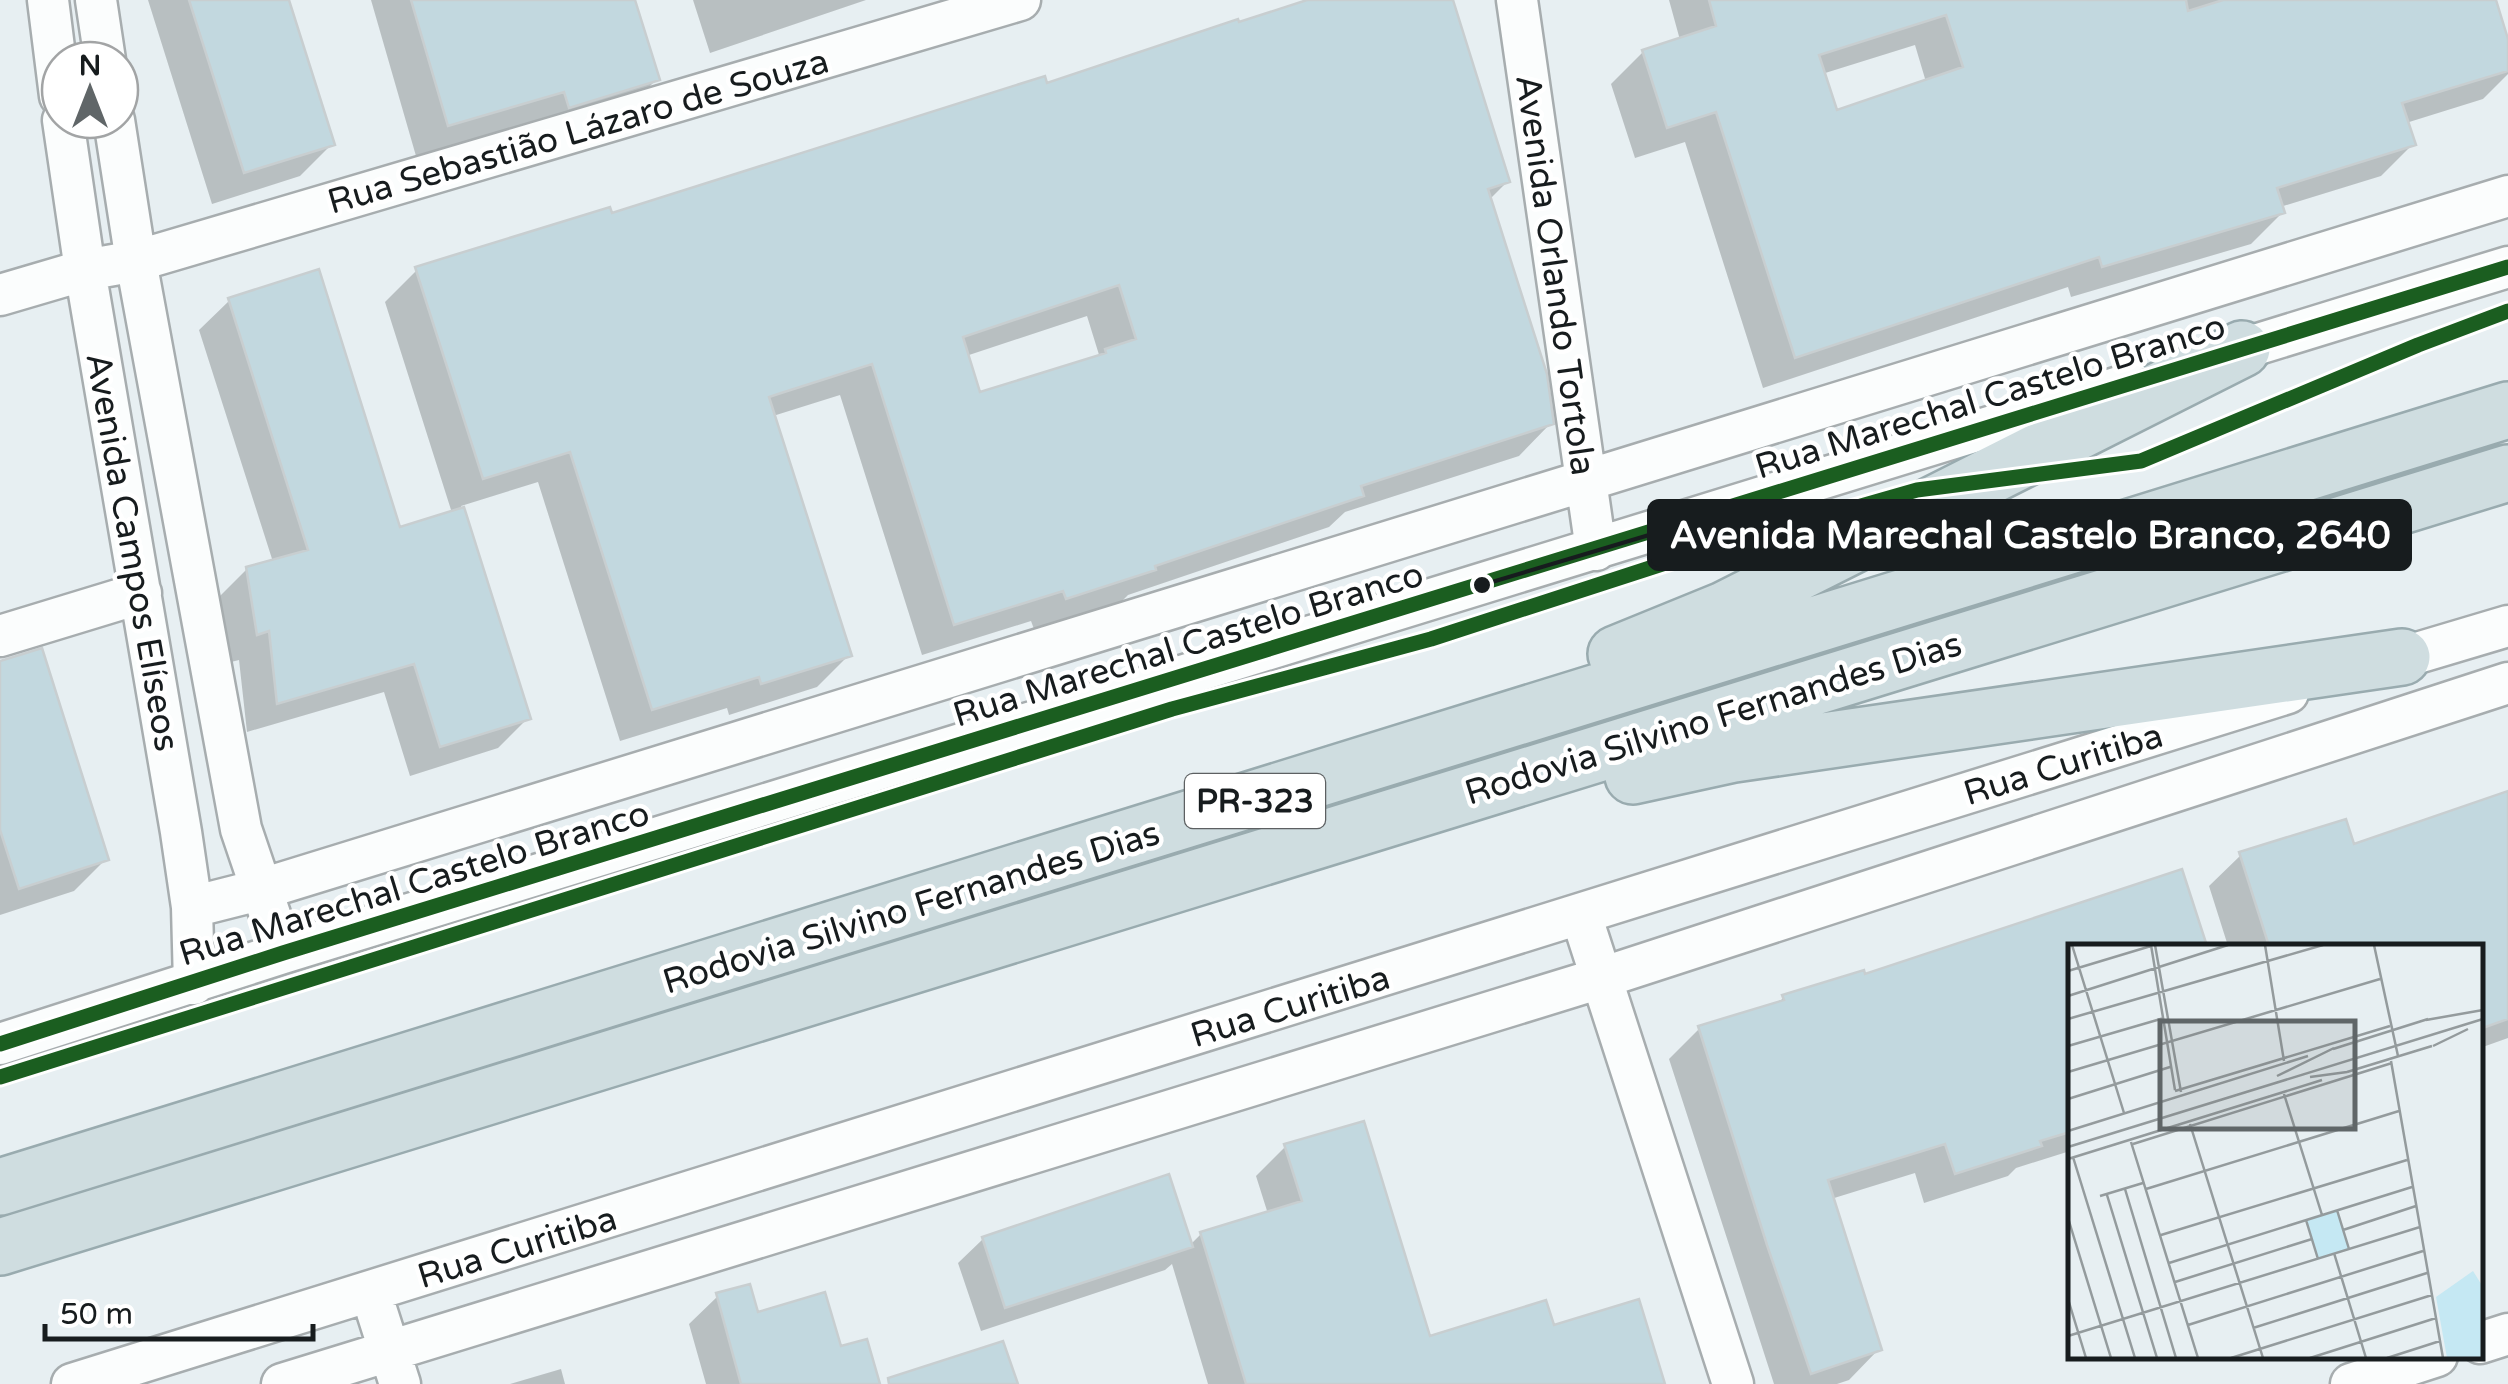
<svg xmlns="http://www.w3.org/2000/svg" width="2508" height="1384" font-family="'Varela Round',sans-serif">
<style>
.shadow{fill:#0003;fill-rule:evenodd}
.building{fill:#c2d8df;stroke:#c8ced0;stroke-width:2.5;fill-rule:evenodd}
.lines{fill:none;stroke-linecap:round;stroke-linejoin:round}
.minor-casing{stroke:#a7adaf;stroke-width:45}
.highway-casing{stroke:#99abaf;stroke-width:60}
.minor{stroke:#fbfdfd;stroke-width:40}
.highway{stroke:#cfdde0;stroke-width:55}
.cycleway-casing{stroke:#fff;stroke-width:21}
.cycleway{stroke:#1b5e20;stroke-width:15}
.labels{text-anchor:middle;stroke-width:9;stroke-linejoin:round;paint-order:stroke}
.shield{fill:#fff;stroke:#5d6062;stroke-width:2.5}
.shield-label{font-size:32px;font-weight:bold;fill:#171c1e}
.street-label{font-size:35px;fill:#171c1e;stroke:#fff}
.inset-road{fill:none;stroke:#949b9d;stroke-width:2.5}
.view{fill:#606668;fill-opacity:0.15;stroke:#606668;stroke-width:5}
.inset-edge{fill:none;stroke:#171c1e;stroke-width:5}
.leader{fill:none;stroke:#171c1e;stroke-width:4}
.callout-dot{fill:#171c1e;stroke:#fff;stroke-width:4}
.callout{fill:#171c1e;stroke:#171c1e;stroke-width:4}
.callout-label{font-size:38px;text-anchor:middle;font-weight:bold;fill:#fff}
</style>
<rect width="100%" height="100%" fill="#e7eff2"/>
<path class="shadow" d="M148 0H286L332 144 300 176 212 204Z
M371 0H632L657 79 625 111 537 139 532 122 416 156Z
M693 0H866L710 53Z
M1315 0H1450L1508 181 1489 200 1551 423 1519 456 1345 512 1329 527 1128 595 1121 602 1034 629 1031 621 922 655 840 395 773 416 849 655 817 687 729 715 727 708 620 741 538 482 461 506 528 718 498 748 410 776 384 692 247 732 239 660 227 663 217 599 247 569 273 562 199 330 230 300 399 530 452 513 385 302 417 270 611 216 1046 86ZM1087 316 1100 358 979 395 966 356Z
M1669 0H2493L2508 47V74L2483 99 2406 123 2413 144 2381 176 2280 207 2282 213 2251 244 2071 297 2068 287 1763 388 1685 142 1635 158 1611 84 1643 52 1680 40ZM1915 45 1926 82 1835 113 1822 74Z
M0 664 106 859 74 891 0 915Z
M2508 797V1038L2480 1048V946H2228L2209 886 2241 855 2352 847Z
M2181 872 2205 946H2070V1151L2016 1168 2008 1176 1924 1203 1915 1173 1831 1199 1879 1349 1849 1380 1837 1384H1774L1669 1059 1700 1028 1776 1005 1784 997 1863 977Z
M1286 1146 1428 1339 1552 1328 1662 1384H1208L1172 1264 1165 1270 981 1331 958 1263 983 1239 1190 1245 1201 1234 1268 1214 1256 1176Z
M718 1296 840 1349 878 1384H706L689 1324Z
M561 1369 565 1384H510Z"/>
<path class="building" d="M189 0H289L335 145 244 173Z
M411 0H635L660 80 569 108 564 92 448 126Z
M1307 0H1453L1510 182 1488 189 1547 374 1554 424 1361 486 1364 496 1155 566 1156 570 1066 599 1063 591 954 625 872 364 778 394 769 397 852 656 761 684 759 677 652 710 570 452 483 479 415 267 610 207 612 213 1045 76 1047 83 1238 19 1239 22ZM1119 285 1136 339 1105 349 1106 353 980 392 963 337Z
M1709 0H2186L2188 11 2223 0H2496L2508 39V71L2402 103 2416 145 2277 188 2285 213 2102 267 2099 257 1795 358 1716 112 1667 128 1642 50 1716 26ZM1946 15 1963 67 1837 110 1819 55Z
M319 269 400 527 464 507 531 719 440 747 414 664 277 704 269 631 257 635 246 567 308 550 228 298Z
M42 648 109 860 19 889 0 830V661Z
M2508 791V1019L2480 1029V946H2269L2239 852 2346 819 2354 844Z
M2182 869 2207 946H2070V1132L2040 1141 2042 1146 1955 1174 1945 1144 1828 1180 1882 1350 1811 1374 1767 1245 1698 1026 1784 1000 1782 995 1864 970 1865 974Z
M1364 1121 1430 1336 1546 1300 1554 1325 1639 1299 1665 1384H1246L1200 1232 1302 1201 1284 1144Z
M1169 1174 1193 1247 1005 1308 982 1237Z
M750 1284 758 1312 825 1292 841 1346 867 1339 880 1384H741L716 1293Z
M1003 1341 1018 1384H889L888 1378Z"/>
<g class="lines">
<defs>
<path id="minor" d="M48 0 60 96
M96 0 105 60
M1517 0 1596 550
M63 120 85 270 181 832 192 907 194 984
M114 120 136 261 241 829 283 953
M0 295 85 270 136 261 1020 0
M2216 357 2508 267
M0 636 141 593
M2377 665 2508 626
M192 907 259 890 2508 196
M1581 915 1733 1384
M0 1044 283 953 2132 383
M371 1293 400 1384
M2480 1343 2508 1334
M72 1384 2288 693
M282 1384 1604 977 2508 683
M2351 1384 2437 1356"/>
<path id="highway" d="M1616 654 1724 610 2242 349
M1633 776 1734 754 2402 657
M0 1187 2508 410
M0 1247 2508 473"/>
</defs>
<use href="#minor" class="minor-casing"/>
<use href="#highway" class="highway-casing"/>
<use href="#minor" class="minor"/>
<use href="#highway" class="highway"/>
<defs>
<path id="cycleway" d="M0 1044 283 953 2508 267
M0 1077 1172 709 1431 639 1693 554 1917 490 2141 461 2418 345 2508 311"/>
</defs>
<use href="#cycleway" class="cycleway-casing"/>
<use href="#cycleway" class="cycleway"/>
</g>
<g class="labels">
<rect class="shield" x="1185" y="774" width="140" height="54" rx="8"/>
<g class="shield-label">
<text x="1255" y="812">PR-323</text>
</g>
<g class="street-label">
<text transform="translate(578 131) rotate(-16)" y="12">Rua Sebastião Lázaro de Souza</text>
<text transform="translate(1556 275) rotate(82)" y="12">Avenida Orlando Tortola</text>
<text transform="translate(1990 396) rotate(-17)" y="12">Rua Marechal Castelo Branco</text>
<text transform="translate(133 552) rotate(80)" y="12">Avenida Campos Elíseos</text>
<text transform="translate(1188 644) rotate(-17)" y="12">Rua Marechal Castelo Branco</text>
<text transform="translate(1713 718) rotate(-17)" y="12">Rodovia Silvino Fernandes Dias</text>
<text transform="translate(2063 764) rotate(-17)" y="12">Rua Curitiba</text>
<text transform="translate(414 883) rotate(-17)" y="12">Rua Marechal Castelo Branco</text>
<text transform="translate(911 907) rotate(-17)" y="12">Rodovia Silvino Fernandes Dias</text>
<text transform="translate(1290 1006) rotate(-17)" y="12">Rua Curitiba</text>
<text transform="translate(517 1247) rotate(-17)" y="12">Rua Curitiba</text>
</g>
</g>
<g transform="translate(2068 944)">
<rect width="415" height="415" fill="#e7eff2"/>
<path d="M269 266 281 305 250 315 238 276ZM405 327 415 343V414H379L368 353Z" fill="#c5e8f3"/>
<path class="inset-road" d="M4 1 56 169M83 1 107 146M87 1 113 148M197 1 216 117M306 1 330 112M0 27 83 2M0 52 160 1M0 75 255 1M358 76 415 66M0 102 96 74M365 102 400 85M265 105 360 75M323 117 375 414M0 128 312 35M279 128 364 102M209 132 266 104M242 133 279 128M107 147 322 82M216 150 254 271M0 155 102 123M122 180 195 414M0 187 240 112M63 198 130 414M65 200 324 119M0 203 415 75M5 213 67 414M0 215 254 136M57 245 108 414M78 245 331 167M39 251 89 414M32 252 75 239M269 266 281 305M0 274 43 414M238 276 250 315M275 286 348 262M93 291 339 216M266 309 298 414M101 319 344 243M107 338 244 295M0 355 18 414M120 381 355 307M185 384 359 329M0 392 352 283M163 414 364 351M242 414 368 374M319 414 372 397"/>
<path class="view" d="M92 77H287V185H92Z"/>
<rect width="415" height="415" class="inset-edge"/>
</g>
<path class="leader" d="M1482 585L1649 535"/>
<circle class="callout-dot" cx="1482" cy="585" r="10"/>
<rect class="callout" x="1649" y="501" width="761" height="68" rx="10"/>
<g class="callout-label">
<text x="2030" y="548">Avenida Marechal Castelo Branco, 2640</text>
</g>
<g transform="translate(90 90)"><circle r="48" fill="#ffffff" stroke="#a2a4a5" stroke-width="2.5"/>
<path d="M0-8L18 38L0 25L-18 38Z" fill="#606668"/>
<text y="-15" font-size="28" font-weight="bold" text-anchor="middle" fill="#171c1e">N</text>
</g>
<path d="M45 1324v15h268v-15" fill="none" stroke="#171c1e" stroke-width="5"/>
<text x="60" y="1324" font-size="30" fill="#171c1e" stroke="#ffffff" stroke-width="8" paint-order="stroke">50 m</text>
</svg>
